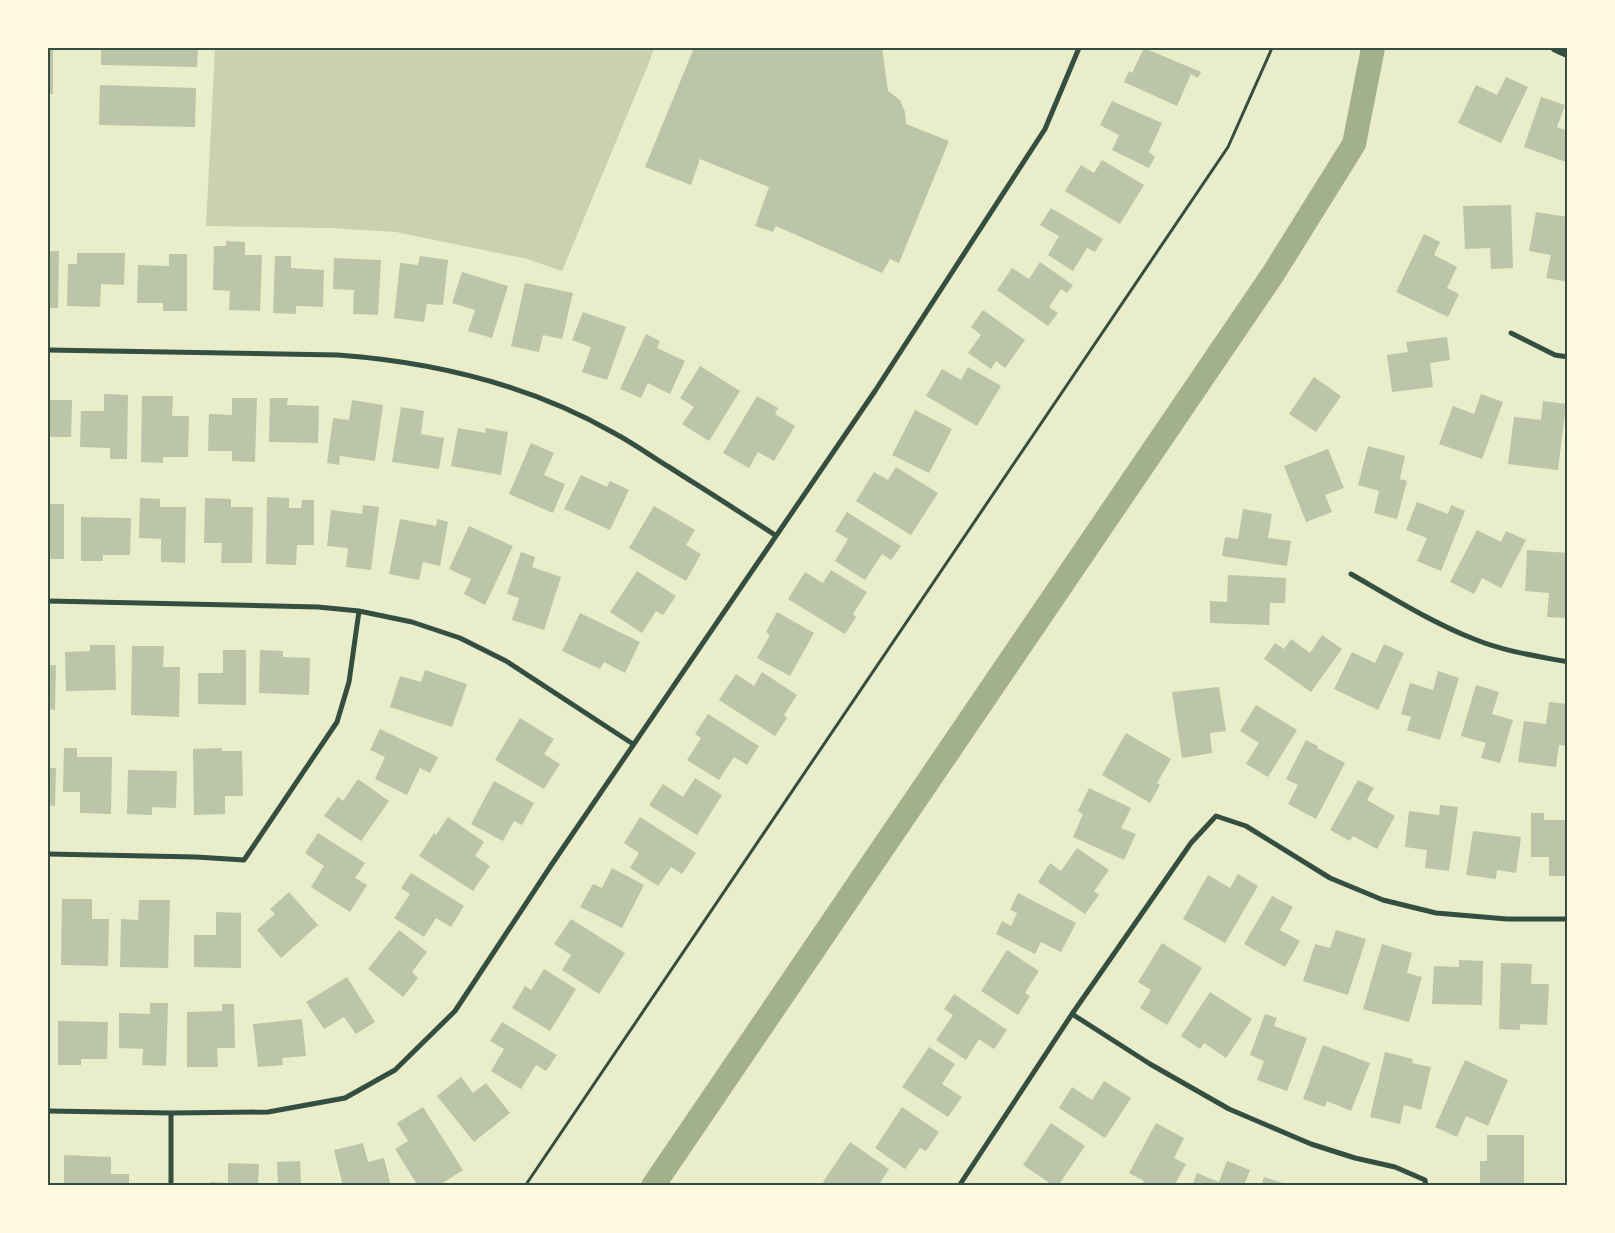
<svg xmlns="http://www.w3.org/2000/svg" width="1615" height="1233" font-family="Manrope,sans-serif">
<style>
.green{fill:#cad2ad}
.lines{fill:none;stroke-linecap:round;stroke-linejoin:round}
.canal{stroke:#a3b18a;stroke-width:24}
.building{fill:#bcc5a7}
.path{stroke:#344e41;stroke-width:3}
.minor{stroke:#344e41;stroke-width:5}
.tertiary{stroke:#344e41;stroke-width:9}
.neatline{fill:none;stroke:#344e41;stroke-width:2}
</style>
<rect width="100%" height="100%" fill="#e9edc9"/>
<path class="green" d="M215 48H654L648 65 562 271 527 259 396 232 329 228 206 226Z"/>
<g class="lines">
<path class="canal" d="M653 1186 1273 274 1354 144 1373 48"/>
</g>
<path class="building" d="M48 48H53V94H48Z
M101 48H198L197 67 101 65Z
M694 48H882L888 91 900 100 905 112 906 124 949 141 899 263 890 259 882 273 776 226 773 232 755 226 769 187 700 159 691 185 645 167Z
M1144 48 1201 72 1198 78 1191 74 1177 106 1124 82 1129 71 1132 73Z
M1506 77 1528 87 1501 143 1458 123 1476 85 1497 95Z
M100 85 196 88 195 127 99 125Z
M1541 97 1565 105 1557 127 1568 131V157L1566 162 1524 147Z
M1112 101 1162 123 1149 152 1155 157 1149 168 1112 150 1119 135 1100 125Z
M1102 160 1144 185 1120 224 1065 191 1081 165 1094 173Z
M1511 205 1513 268 1491 269 1490 248 1465 249 1463 206Z
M1051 208 1103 239 1095 252 1087 248 1073 271 1048 255 1059 236 1040 225Z
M1536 212 1568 217V282L1546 278 1551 255 1529 251Z
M1424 234 1440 242 1434 255 1457 267 1447 288 1459 294 1448 317 1396 292Z
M226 241 245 242V255H262L260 311 229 310 230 291 213 290 214 246H226Z
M48 251H59L58 308H48Z
M77 253H125L124 285 101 284 100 307 67 306 68 264H77Z
M169 254H187V311H163V303H137L138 265 169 266Z
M275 256H291V268L324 270 323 307 296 306V314L273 313Z
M420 256 448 260 443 305 427 304 424 322 394 318 400 263 418 265Z
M334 258 381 260 378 315 353 314 354 290 333 289Z
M1040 262 1073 285 1067 293 1061 289 1049 307 1058 313 1048 326 997 290 1012 268 1029 279Z
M462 272 508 286 492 338 468 331 475 310 452 303Z
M525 283 573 293 562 339 543 335 539 352 511 346Z
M983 310 1025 340 1005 368 996 361 991 369 968 353 981 335 971 327Z
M583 312 626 327 607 380 582 372 591 347 572 340Z
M646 334 660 341 657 348 685 361 670 394 648 383 641 398 620 389Z
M1447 337 1450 360 1430 363 1433 387 1392 392 1387 355 1408 352 1406 342Z
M700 366 740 391 709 441 682 424 694 407 680 398Z
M968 367 1001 386 977 426 926 396 942 369 961 380Z
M1314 377 1341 396 1316 432 1289 414Z
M104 394 128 395 127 459H110V448L80 447 81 411H104Z
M1481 394 1503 402 1482 459 1439 444 1453 406 1474 414Z
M142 396H173L172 416H189L188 457H163V463L141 462Z
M757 396 778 408 775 414 795 426 774 461 758 452 749 468 723 453Z
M232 398H257L255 462 232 461V451H208L209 414 232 415Z
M270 398H288L287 405 319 406 318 443 269 442Z
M48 400H72L71 437H48Z
M352 400 383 405 375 461 340 456 339 465 327 463 333 418 349 420Z
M1543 401 1566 404 1558 470 1508 464 1514 417 1541 420Z
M401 407 424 411 421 434 444 438 439 469 392 462Z
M915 410 952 429 929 473 892 455Z
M458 428 485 433 486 428 508 432 501 475 451 466Z
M531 443 554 453 544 475 565 484 553 513 509 494Z
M1368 446 1405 456 1400 479 1407 481 1397 519 1374 513 1379 491 1358 485Z
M1328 449 1344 488 1325 495 1332 512 1306 522 1284 466Z
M896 467 938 493 911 535 856 501 874 472 888 480Z
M581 475 607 487 610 481 629 490 610 530 564 509Z
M267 497 289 498V508H301L302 500H314V545H297L296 565 266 564Z
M140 498 160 499V507H186L185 563 161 562V539L139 538Z
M205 498 231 499V507H253L252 563H221L222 543H204Z
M1417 502 1448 514 1451 505 1465 511 1441 571 1417 561 1427 538 1406 530Z
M48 504H64V559H48Z
M363 505 379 507 371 570 346 567 348 548 327 546 331 510 362 514Z
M654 506 695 530 686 545 701 554 686 581 629 548Z
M1243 509 1272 514 1268 538 1291 541 1287 566 1222 556 1225 537 1238 539Z
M847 512 901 546 891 560 882 554 865 580 835 561 848 539 835 531Z
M81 517 131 518 130 555H103V561H81Z
M400 519 436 526 437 519 448 522 440 566 423 562 419 580 389 574Z
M469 526 513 546 485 605 464 594 471 579 449 569Z
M1477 530 1501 542 1506 531 1526 540 1501 588 1482 578 1474 594 1450 582Z
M1527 550 1568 553V618L1547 617 1549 593 1525 591Z
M521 552 535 557 532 567 561 577 544 630 512 620 519 598 507 594Z
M831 570 867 592 853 614 856 617 845 634 788 599 805 572 823 583Z
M637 571 676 596 663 615 656 611 642 633 610 612Z
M1228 575 1286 578 1285 603H1270L1269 625 1210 623V601L1227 602Z
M777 612 814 633 790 676 757 658 770 635 766 632Z
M580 613 640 642 625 673 604 662 600 669 562 651Z
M1322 635 1342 649 1311 692 1264 659 1275 643 1284 649 1291 639 1310 653Z
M1384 644 1404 653 1378 710 1334 689 1352 652 1375 663Z
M90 645H115L116 690 66 691 65 652 90 651Z
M132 646H164L163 667H180L179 717 131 715Z
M223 650H246V705L198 704V673H223Z
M260 650 283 651V657L310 658 309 695 259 693Z
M48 665H56L55 710 48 709Z
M425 670 467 684 452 727 390 707 400 676 421 682Z
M1438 671 1459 678 1440 740 1407 730 1411 717 1401 714 1410 683 1433 690Z
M762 672 797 695 784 715 787 718 775 736 719 700 736 674 754 686Z
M1476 685 1499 692 1492 714 1513 720 1500 763 1481 758 1486 743 1461 736Z
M1219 687 1226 731 1210 733 1212 753 1182 758 1172 692Z
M1549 702 1568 704V746L1559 745 1556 767 1518 762 1524 721 1546 724Z
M1256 705 1297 730 1268 777 1246 764 1259 743 1240 731Z
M708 714 759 746 747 765 734 757 719 780 687 760 701 738 695 734Z
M520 718 554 739 544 754 560 764 544 789 495 760Z
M380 729 438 757 430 773 420 768 407 795 375 779 385 757 370 750Z
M1126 733 1171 759 1157 783 1160 785 1150 803 1102 775Z
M1306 740 1318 746 1317 748 1345 763 1316 819 1288 804 1298 785 1286 779Z
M64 748H77V757H112L111 814 80 813V792H63Z
M222 748V751H242L243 796H225V814L194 815 193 749Z
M48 768H56L55 806 48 805Z
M128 770 177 771 176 808 152 807V815L127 814Z
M695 778 722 795 697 835 649 805 663 784 683 797Z
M358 779 389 801 361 841 324 816 338 797 343 801Z
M1358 780 1374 788 1367 800 1395 816 1377 849 1353 836 1350 841 1330 830Z
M494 781 534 803 522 825 514 821 503 841 471 824Z
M1089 788 1131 808 1121 828 1136 834 1124 860 1073 837 1083 814 1078 811Z
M1440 805 1458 807 1449 871 1425 868 1427 850 1405 847 1409 811 1439 815Z
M1531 813H1544V820H1568V876H1549V857H1531Z
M448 817 484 842 475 856 490 866 473 891 419 856 434 833 436 835Z
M640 817 696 853 682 874 671 867 658 886 630 868 639 853 624 843Z
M1473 831 1521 837 1516 873 1497 870 1496 879 1466 875Z
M318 833 365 863 355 878 367 885 350 912 311 887 324 866 305 853Z
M1077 848 1109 870 1094 891 1099 895 1085 914 1038 882 1050 863 1061 871Z
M612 868 644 885 622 928 580 907 593 884 602 888Z
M411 873 464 906 451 927 436 918 424 937 394 918 410 894 401 888Z
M1238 874 1258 886 1225 943 1183 919 1208 875 1230 888Z
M289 892 318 925 281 958 257 930 275 914 270 909Z
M1018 893 1076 923 1061 952 1041 942 1035 954 996 934 1002 921 1011 926 1017 913 1010 910Z
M1272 896 1293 907 1280 930 1300 941 1285 967 1244 944Z
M62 899H92V919H109L108 966 61 965Z
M139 900H170L168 968 120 967 121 919 138 920Z
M216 912 241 913V968L194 967V935H216Z
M571 919 625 953 599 994 562 970 571 955 554 944Z
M399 930 427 952 412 972 418 978 403 997 368 969Z
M1336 930 1366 939 1348 995 1303 981 1315 944 1330 948Z
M1162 943 1202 968 1167 1025 1140 1008 1151 990 1138 982Z
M1382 944 1412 953 1407 973 1422 977 1409 1022 1363 1009Z
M1007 950 1039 971 1025 993 1030 996 1018 1015 981 991Z
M1459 960 1483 961 1482 1005 1432 1004 1434 966 1459 967Z
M1501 963 1532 964 1531 984H1549L1547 1025 1520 1024V1030L1499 1029Z
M544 969 576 989 550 1031 512 1008 525 986 531 990Z
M347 977 375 1022 356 1034 344 1017 324 1029 306 1002Z
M1210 992 1252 1019 1226 1058 1204 1043 1200 1049 1181 1036Z
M954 994 1007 1030 994 1049 979 1039 966 1060 936 1040 953 1015 944 1009Z
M150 1003H168L166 1066 142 1065 143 1049 119 1048V1013L150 1014Z
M222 1004H234L235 1048H217L218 1067H187V1012L222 1011Z
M1265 1014 1277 1018 1274 1026 1307 1038 1287 1091 1257 1080 1264 1061 1250 1055Z
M302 1019 306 1056 282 1058 283 1065 258 1067 253 1024Z
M58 1021 108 1022 107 1059H81V1065H58Z
M502 1022 557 1055 546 1071 536 1065 521 1089 491 1071 504 1049 490 1041Z
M1323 1045 1370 1063 1351 1111 1327 1101 1325 1107 1303 1099Z
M929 1047 955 1064 942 1084 962 1097 948 1117 902 1087Z
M1385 1052 1413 1059 1412 1063 1431 1067 1421 1110 1404 1105 1400 1124 1370 1117Z
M1465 1060 1508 1080 1488 1126 1466 1116 1457 1137 1435 1127Z
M461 1077 473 1093 486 1083 510 1113 474 1142 437 1096Z
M1104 1081 1131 1098 1105 1138 1059 1108 1072 1087 1092 1100Z
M423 1107 463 1170 438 1186H418L395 1149 408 1141 397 1123Z
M902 1107 939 1132 926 1151 920 1148 905 1169 875 1148Z
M1051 1123 1085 1146 1058 1186H1054L1023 1165Z
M1156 1123 1184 1138 1174 1158 1186 1164 1174 1186H1141L1144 1181 1129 1173Z
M1487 1135H1524V1186L1480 1185V1161H1487Z
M850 1142 889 1169 880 1183 884 1186H828L823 1182Z
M363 1143 368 1162 384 1158 391 1186H343L334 1150Z
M64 1155 111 1157V1174H129V1186H64Z
M300 1161 301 1184 325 1183V1186H278L277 1162Z
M1227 1161 1250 1170 1244 1186H1192L1197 1173 1219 1182Z
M228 1163 259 1164 258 1186H210V1182L228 1183Z
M1264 1177 1289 1185V1186H1261Z"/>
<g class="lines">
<path class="path" d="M525 1186 1228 147 1272 48"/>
<path class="minor" d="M1511 333 1555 355 1568 357
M48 350 338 355C434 362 530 385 614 433 633 443 651 456 669 467 705 490 740 512 775 535
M1351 574C1391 597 1431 622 1474 639 1503 651 1536 656 1568 662
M48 601 318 607 359 611 412 622 460 638 506 661 633 744
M48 854 196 857 244 860 337 722 349 682 359 611
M1072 1014 1150 1064 1229 1109 1311 1144 1355 1158 1395 1167 1425 1180 1426 1186
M48 1111 171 1113 268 1112 345 1098 395 1070 455 1011 552 864 875 391 1045 129 1079 48
M171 1186V1113
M959 1186 1072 1014 1191 843 1216 816 1246 826 1330 878 1383 900 1436 913 1507 919H1568"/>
<path class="tertiary" d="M1555 48 1568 54"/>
</g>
<rect width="1615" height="1233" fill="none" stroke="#fefae0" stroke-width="98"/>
<rect x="49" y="49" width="1517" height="1135" class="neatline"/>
</svg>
